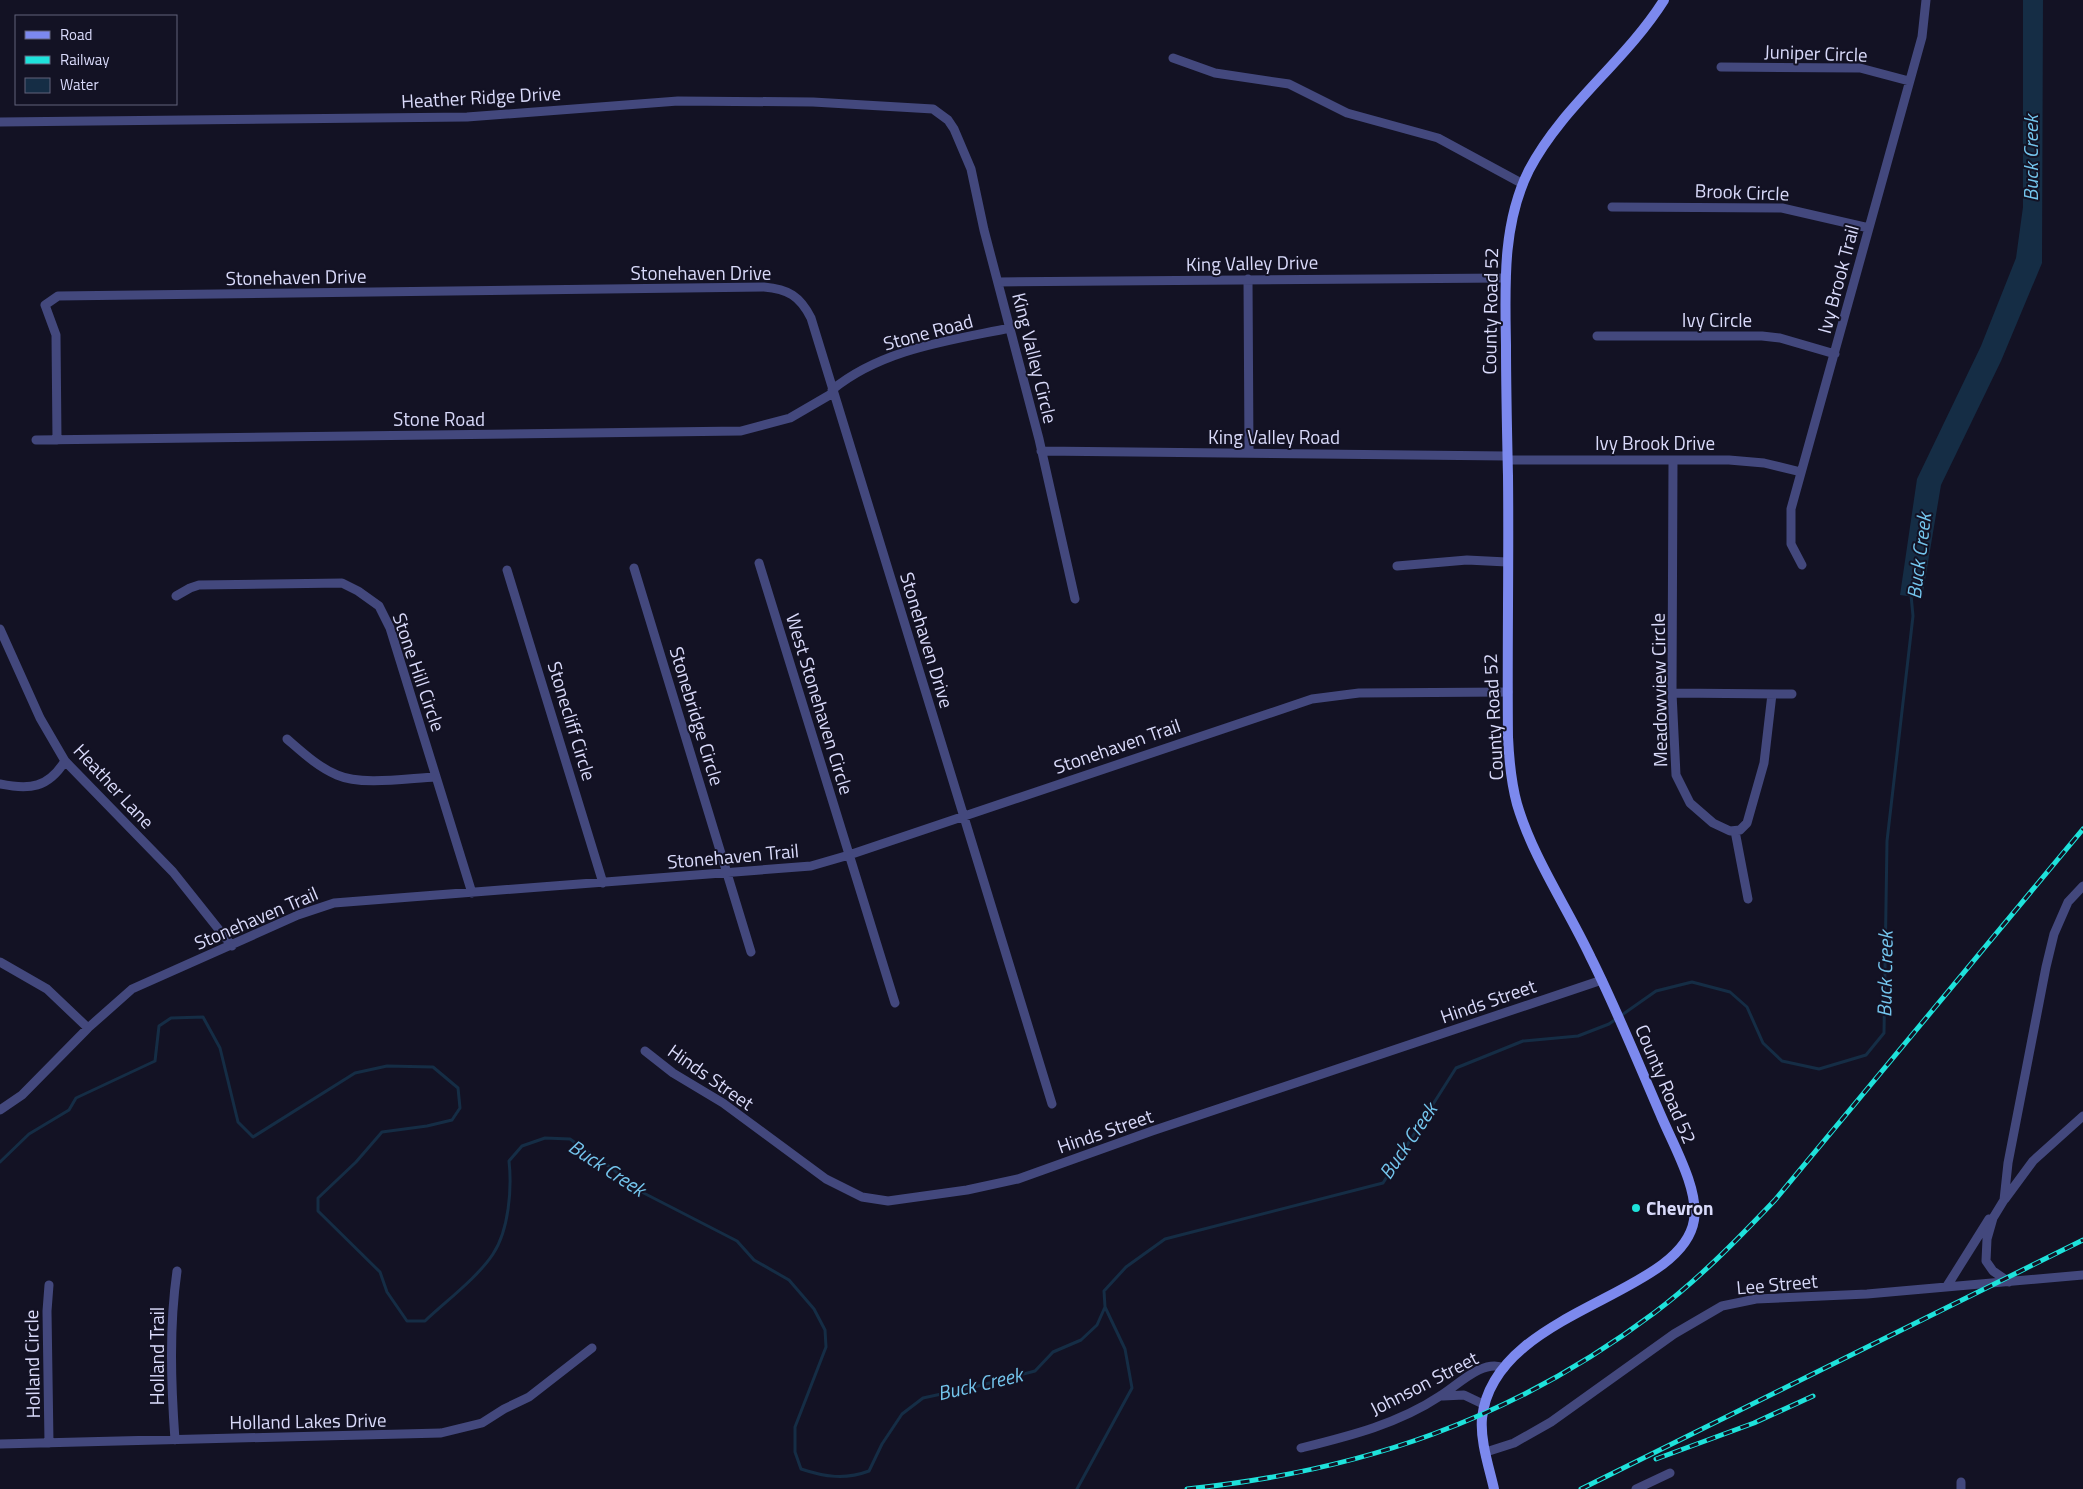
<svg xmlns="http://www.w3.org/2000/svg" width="2083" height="1489" font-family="'Titillium Web',sans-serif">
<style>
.water{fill:#152d45}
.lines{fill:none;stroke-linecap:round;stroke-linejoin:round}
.stream{stroke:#152d45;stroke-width:3}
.street{stroke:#43487d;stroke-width:9}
.secondary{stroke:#7c89ee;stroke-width:10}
.rail-casing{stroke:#1ee2db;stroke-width:5}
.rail{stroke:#131224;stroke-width:3;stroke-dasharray:9;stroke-linecap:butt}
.poi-dot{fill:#1ee2db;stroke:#131224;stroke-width:2}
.labels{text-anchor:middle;stroke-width:4;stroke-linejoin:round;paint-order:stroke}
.street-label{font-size:19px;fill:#d9dafa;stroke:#131224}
.poi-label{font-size:19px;font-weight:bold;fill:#d9dafa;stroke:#131224;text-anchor:start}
.water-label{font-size:20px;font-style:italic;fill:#74c5ed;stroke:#131224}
</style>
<rect width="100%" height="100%" fill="#131224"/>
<path class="water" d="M2023 0H2043L2042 263 2001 361 1941 485 1922 598 1900 595 1917 479 1981 346 2016 258 2023 207Z"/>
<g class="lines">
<path class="stream" d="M0 1162 29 1134 69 1110 76 1098 155 1061 159 1026 171 1018 203 1017 220 1048 238 1122 253 1137 355 1073 387 1066 433 1067 458 1088 460 1108 452 1120 427 1126 382 1132 356 1162 318 1198V1211L380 1272 387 1292 407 1321H425C445 1302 478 1277 493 1254 509 1230 512 1188 509 1161L522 1146 545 1138 570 1139 614 1170 632 1187 737 1241 754 1260 789 1280 814 1309 825 1330 826 1347 795 1427V1452L801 1469C825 1477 845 1480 869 1471L882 1444 902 1414 923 1398 978 1386 1035 1371 1053 1352 1081 1340 1097 1325 1105 1307 1104 1291 1126 1267 1165 1239 1383 1183 1456 1068 1523 1041 1578 1036 1609 1024 1656 991 1692 982 1730 992 1747 1007 1763 1043 1782 1061 1819 1069 1866 1055 1884 1033 1887 841 1913 616 1911 595
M1077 1489 1132 1388 1125 1349 1105 1307"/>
<path class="street" d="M1173 58 1215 73 1289 84 1347 113 1438 138 1523 184
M1721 67 1860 68 1909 81
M0 122 467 117 678 101 813 102 933 109 948 120 954 129 971 169 984 230 1039 439 1075 599
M1612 207 1782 208 1869 228
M1248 279 1249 453
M998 282 1506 278
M1597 336H1762L1780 338 1835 354
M832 390C882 349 948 341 1010 328
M36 440 741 431 790 418 833 393
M57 440 56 335 45 305 58 296 764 287C788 289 800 296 811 318L1052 1104
M1041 451 1507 456
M1508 460H1729L1764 463 1801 472
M1673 460 1672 693 1676 775 1690 803 1713 823 1730 831 1740 830 1747 823 1764 763 1772 694
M759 563 895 1003
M1802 565 1791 544V509L1922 37 1926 0
M1397 566 1467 560 1507 562
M634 568 751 952
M507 570 603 883
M176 596 190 588 199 585 342 583 358 591 379 606 390 628 472 893
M0 629 40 718 65 761 173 872 232 946
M1672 693 1792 694
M287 739C302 752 318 767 337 775 362 786 409 778 436 777
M0 784C30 790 48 788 65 761
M1735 831 1748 899
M0 962 47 989 88 1028
M645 1051 673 1073 723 1103 826 1179 862 1197 888 1201 967 1190 1018 1179 1152 1131 1602 980
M0 1110 22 1095 88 1028 132 989 298 915 334 903 811 866 849 855 1312 699 1359 693 1508 692
M2005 1199 2033 1161 2083 1116
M2009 1282 1993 1271 1986 1261 1987 1239 1993 1218 2004 1200 2008 1163 2046 967 2054 934 2068 902 2083 886
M49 1285 47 1311 49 1443
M1947 1286 1989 1219
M1443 1396 1464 1395 1485 1405
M175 1440C171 1384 169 1327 177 1271
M0 1444 441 1433 482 1423 504 1409 529 1397 592 1348
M1301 1448C1349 1436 1398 1424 1440 1396 1457 1386 1483 1358 1504 1368
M1486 1452 1514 1443 1551 1422 1674 1334 1722 1306 1756 1299 1867 1294 2083 1275
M1961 1482V1489
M1636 1489 1670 1473"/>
<path class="secondary" d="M1494 1489C1489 1467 1480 1441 1482 1418 1494 1309 1682 1297 1694 1220 1699 1190 1674 1146 1662 1118 1639 1065 1617 1010 1591 958 1567 907 1533 858 1517 804 1511 782 1509 759 1508 737 1507 650 1509 563 1508 476 1507 432 1506 389 1506 345 1505 286 1502 224 1529 170 1563 105 1625 62 1664 0"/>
<defs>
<path id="rail" d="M1656 1459 1754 1423 1813 1396
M1187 1489C1362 1471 1513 1419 1654 1313 1698 1280 1737 1240 1775 1200L2083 829
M1581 1489 2083 1240"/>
</defs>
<use href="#rail" class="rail-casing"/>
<use href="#rail" class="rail"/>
</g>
<circle class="poi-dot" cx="1636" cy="1208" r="5"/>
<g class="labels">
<g class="street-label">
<text transform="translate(1816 53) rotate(2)" y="7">Juniper Circle</text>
<text transform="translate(481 97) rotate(-3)" y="7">Heather Ridge Drive</text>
<text transform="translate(1742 192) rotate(2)" y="7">Brook Circle</text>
<text transform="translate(1252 263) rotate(-1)" y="7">King Valley Drive</text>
<text x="701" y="280">Stonehaven Drive</text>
<text transform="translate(296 277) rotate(-1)" y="7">Stonehaven Drive</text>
<text transform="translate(1838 279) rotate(-75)" y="7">Ivy Brook Trail</text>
<text transform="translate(1490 311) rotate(-89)" y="7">County Road 52</text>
<text x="1717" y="327">Ivy Circle</text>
<text transform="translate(928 332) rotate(-15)" y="7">Stone Road</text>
<text transform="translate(1035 358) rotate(76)" y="7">King Valley Circle</text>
<text x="439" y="426">Stone Road</text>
<text x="1274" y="444">King Valley Road</text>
<text x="1655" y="450">Ivy Brook Drive</text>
<text transform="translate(927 640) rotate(73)" y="7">Stonehaven Drive</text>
<text transform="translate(419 672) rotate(71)" y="7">Stone Hill Circle</text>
<text transform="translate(1659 690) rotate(-91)" y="7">Meadowview Circle</text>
<text transform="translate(820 704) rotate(73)" y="7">West Stonehaven Circle</text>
<text transform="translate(697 716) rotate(73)" y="7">Stonebridge Circle</text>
<text transform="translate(1493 717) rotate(-93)" y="7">County Road 52</text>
<text transform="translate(572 721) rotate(73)" y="7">Stonecliff Circle</text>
<text transform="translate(1117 746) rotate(-19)" y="7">Stonehaven Trail</text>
<text transform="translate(114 786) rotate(47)" y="7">Heather Lane</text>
<text transform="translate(733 856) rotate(-5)" y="7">Stonehaven Trail</text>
<text transform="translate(256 918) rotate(-23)" y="7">Stonehaven Trail</text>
<text transform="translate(1488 1001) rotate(-19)" y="7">Hinds Street</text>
<text transform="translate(711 1077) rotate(35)" y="7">Hinds Street</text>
<text transform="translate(1666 1084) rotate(67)" y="7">County Road 52</text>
<text transform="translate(1105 1131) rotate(-19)" y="7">Hinds Street</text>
<text transform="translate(1777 1284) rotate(-5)" y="7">Lee Street</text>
<text transform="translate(157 1356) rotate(-90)" y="7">Holland Trail</text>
<text transform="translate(32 1364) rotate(-91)" y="7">Holland Circle</text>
<text transform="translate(1424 1383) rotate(-27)" y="7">Johnson Street</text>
<text transform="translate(308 1421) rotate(-1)" y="7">Holland Lakes Drive</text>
</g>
<g class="poi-label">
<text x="1646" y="1215">Chevron</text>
</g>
<g class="water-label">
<text transform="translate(2031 158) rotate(-90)" y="7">Buck Creek</text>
<text transform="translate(1919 556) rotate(-83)" y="7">Buck Creek</text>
<text transform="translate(1885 974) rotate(-89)" y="7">Buck Creek</text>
<text transform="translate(1408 1141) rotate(-56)" y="7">Buck Creek</text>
<text transform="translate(607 1168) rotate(33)" y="7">Buck Creek</text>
<text transform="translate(980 1384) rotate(-13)" y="7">Buck Creek</text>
</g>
</g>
<rect x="15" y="15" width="162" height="90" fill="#131224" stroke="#62627a"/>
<rect x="25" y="31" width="25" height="8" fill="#7c89ee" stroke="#62627a"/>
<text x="60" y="40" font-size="15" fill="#d9dafa">Road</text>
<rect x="25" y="56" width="25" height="8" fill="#1ee2db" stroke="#62627a"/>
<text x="60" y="65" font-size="15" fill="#d9dafa">Railway</text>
<rect x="25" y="78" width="25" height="15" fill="#152d45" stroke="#62627a"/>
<text x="60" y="90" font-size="15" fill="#d9dafa">Water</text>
</svg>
